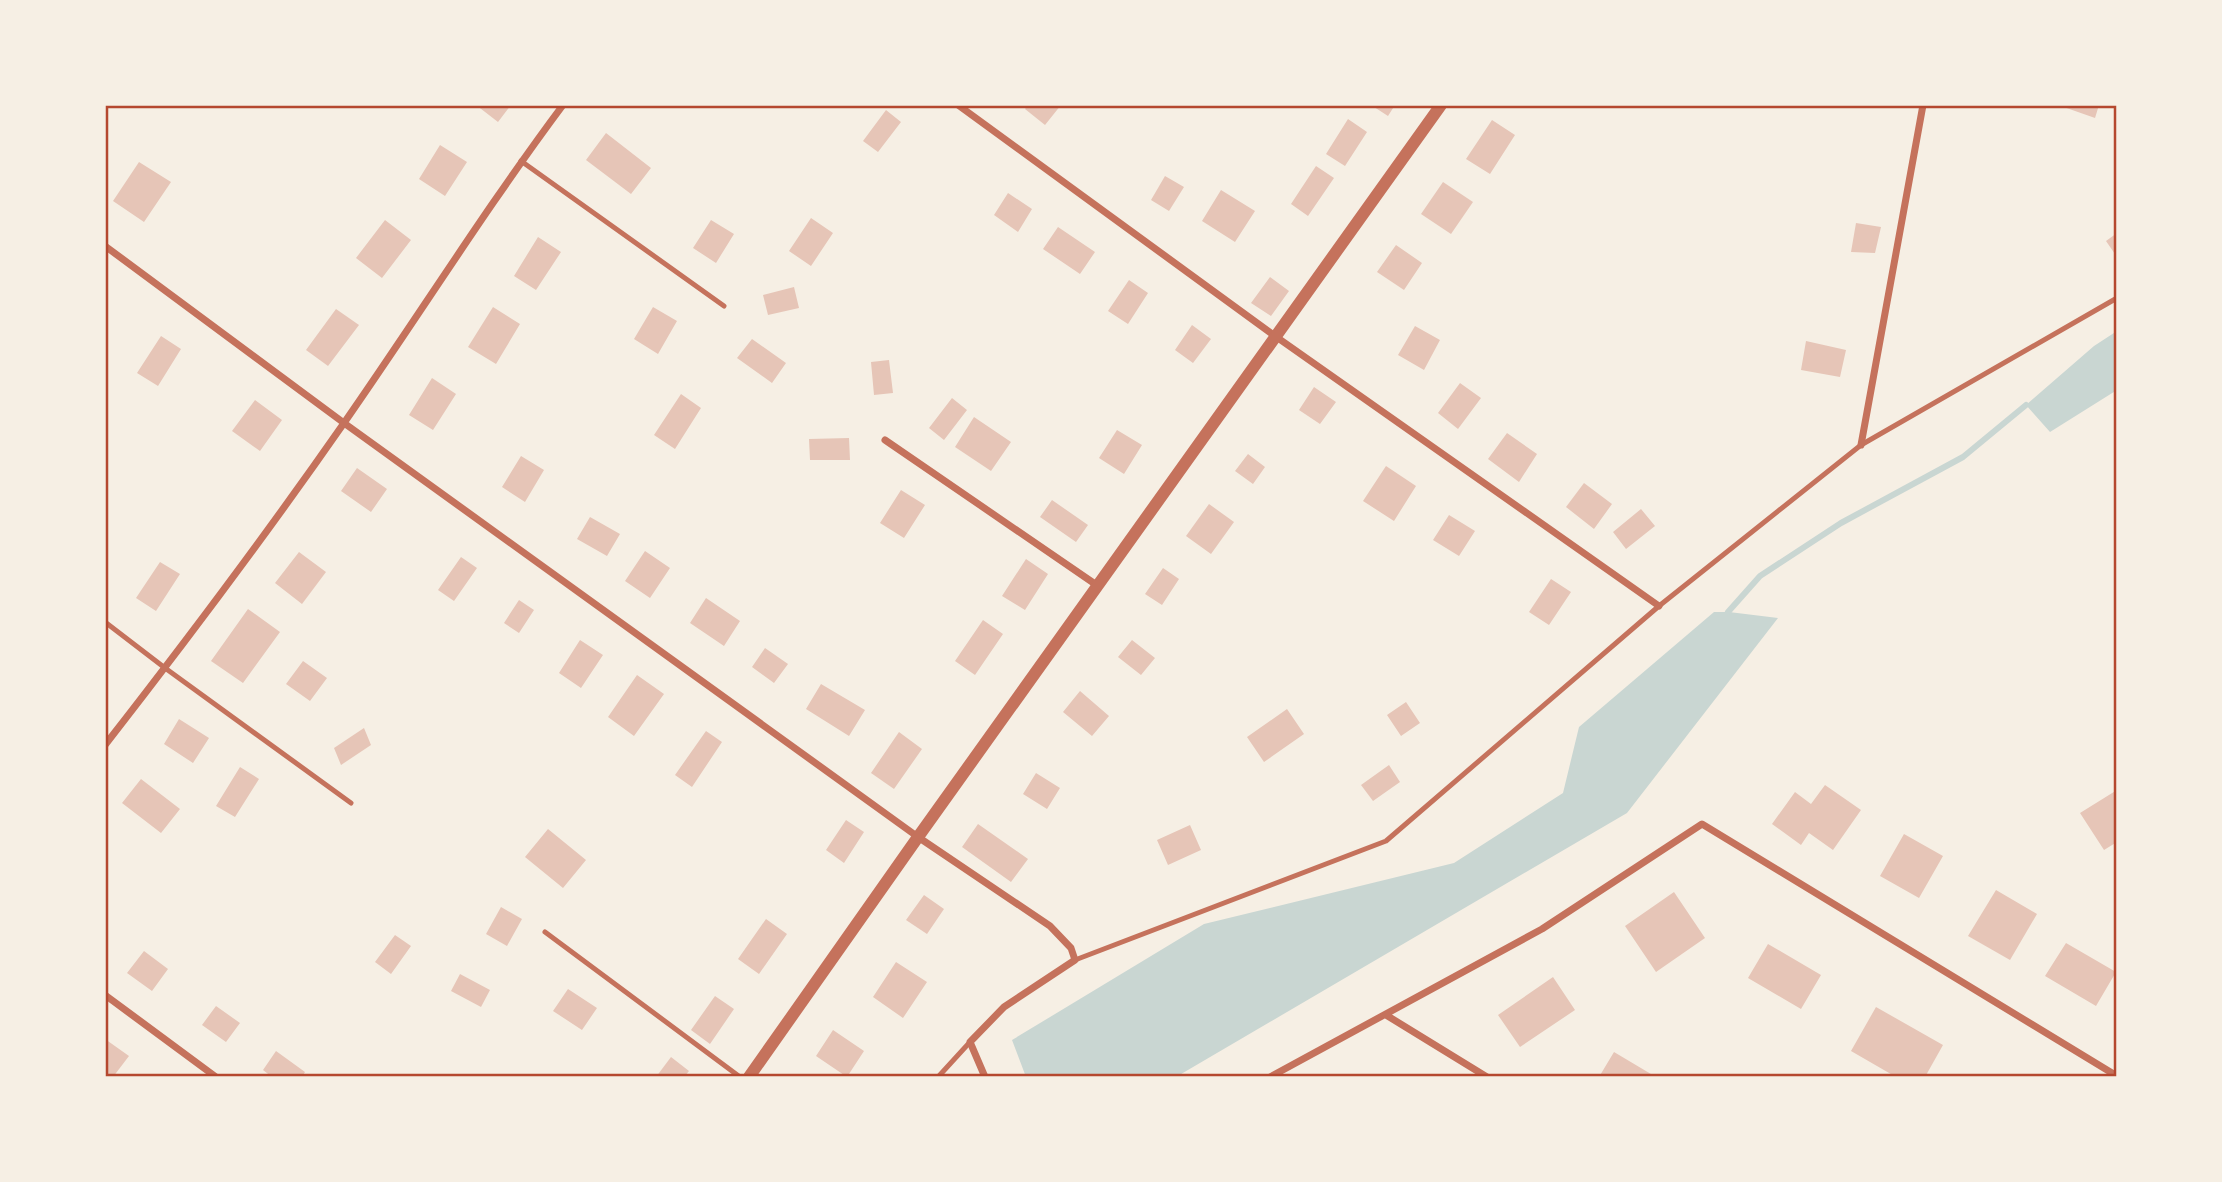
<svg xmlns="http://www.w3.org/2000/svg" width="2222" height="1182" font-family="'Fira Sans',sans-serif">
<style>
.water{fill:#c9d6d2}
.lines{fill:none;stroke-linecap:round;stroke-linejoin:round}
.stream{stroke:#c9d6d2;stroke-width:6}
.building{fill:#e6c5b7}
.service{stroke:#c5725c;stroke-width:5}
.minor{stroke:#c5725c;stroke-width:7}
.tertiary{stroke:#c5725c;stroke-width:12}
.neatline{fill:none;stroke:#b5482f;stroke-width:2.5}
</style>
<rect width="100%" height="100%" fill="#f6efe4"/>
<path class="water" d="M2117 331V390L2050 432 2026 405 2094 346Z
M1714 612H1729L1778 618 1627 813 1176 1077H1026L1012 1040 1204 924 1454 863 1563 793 1579 727Z"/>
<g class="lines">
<path class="stream" d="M1728 612 1760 576 1841 523 1963 457 2026 405"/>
</g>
<path class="building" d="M476 105H511L498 122Z
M1028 105H1061L1045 125 1025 109Z
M1371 105H1395L1388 116Z
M2058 105H2099L2095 118Z
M886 110 901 122 878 152 863 141Z
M1348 119 1367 132 1345 166 1326 154Z
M1492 120 1515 135 1490 174 1466 159Z
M606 133 651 168 631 194 586 160Z
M440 145 467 162 445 196 419 179Z
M139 162 171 182 144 222 113 201Z
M1316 166 1334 178 1308 216 1291 204Z
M1165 176 1184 187 1169 211 1151 200Z
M1443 182 1473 202 1451 234 1421 214Z
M1221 190 1255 211 1235 242 1202 221Z
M1008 193 1032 209 1018 232 994 215Z
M811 218 833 233 811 266 789 251Z
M385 220 411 240 382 278 356 258Z
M711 220 734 234 716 263 693 248Z
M1856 223 1881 227 1875 253 1851 252Z
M1058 227 1095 252 1080 274 1043 249Z
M2117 233V257L2106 241Z
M538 237 561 252 536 290 514 276Z
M1396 245 1422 263 1404 290 1377 272Z
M1270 277 1289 291 1271 316 1251 303Z
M1129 280 1148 293 1128 324 1108 311Z
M794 287 799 308 768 315 763 295Z
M493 307 520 324 496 364 468 347Z
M653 307 677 321 658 354 634 339Z
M336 309 359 325 328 366 306 350Z
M1192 325 1211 339 1193 363 1175 350Z
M1415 326 1440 340 1424 370 1398 355Z
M161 336 181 349 158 386 137 373Z
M752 339 786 363 772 383 737 358Z
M1806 341 1846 350 1840 377 1801 370Z
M889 360 893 393 874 395 871 362Z
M432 378 456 394 433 430 409 415Z
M1460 383 1481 398 1458 429 1438 413Z
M1314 387 1336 402 1320 424 1299 410Z
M681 394 701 408 675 449 654 435Z
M952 398 967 410 944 440 929 428Z
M255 400 282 420 260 451 232 431Z
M974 417 1011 442 991 471 955 447Z
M1117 430 1142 445 1124 474 1099 458Z
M1507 433 1537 454 1519 482 1488 459Z
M849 438 850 460H810L809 439Z
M1248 454 1265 467 1253 484 1235 471Z
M521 456 544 470 525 502 502 487Z
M1386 466 1416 486 1394 521 1363 501Z
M357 468 387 489 371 512 341 491Z
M1584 483 1612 504 1594 529 1566 507Z
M901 490 925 505 904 538 880 523Z
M1052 500 1088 525 1076 542 1040 517Z
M1209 504 1234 522 1211 554 1186 536Z
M1641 509 1655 526 1626 549 1613 532Z
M1449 515 1475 531 1459 556 1433 540Z
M590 517 620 534 607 556 577 539Z
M645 551 670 568 650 598 625 581Z
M299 552 326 572 302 604 275 583Z
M461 557 477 568 454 601 438 590Z
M1026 559 1048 574 1025 610 1002 596Z
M160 562 180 574 156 611 136 598Z
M1163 568 1179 579 1162 605 1145 594Z
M1551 579 1571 592 1549 625 1529 612Z
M706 598 740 621 724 646 690 623Z
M519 600 534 610 519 633 504 623Z
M248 609 280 632 243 683 211 661Z
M983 620 1003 634 975 675 955 661Z
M580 640 603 655 581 688 559 673Z
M1132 640 1155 658 1141 675 1118 657Z
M765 648 788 664 774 683 752 667Z
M303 661 327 678 310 701 286 684Z
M637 675 664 694 634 736 608 717Z
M821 684 865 710 849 736 806 709Z
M1080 691 1109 716 1092 736 1063 712Z
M1406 702 1420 723 1401 736 1387 715Z
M1287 709 1304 734 1264 762 1247 737Z
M179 719 209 738 193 763 164 744Z
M364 728 371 745 341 765 334 748Z
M706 731 722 742 692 787 675 775Z
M899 732 922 749 894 789 871 773Z
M1389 765 1400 782 1373 801 1361 785Z
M240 767 259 779 235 817 216 806Z
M1036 773 1060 788 1047 809 1023 794Z
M141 779 180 809 161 833 122 803Z
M1825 785 1861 810 1833 850 1809 833 1801 845 1772 824 1795 792 1811 804Z
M2117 790V842L2104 850 2080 813Z
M846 820 864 832 844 863 826 850Z
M978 824 1028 859 1011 882 962 847Z
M1190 825 1201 850 1168 865 1157 840Z
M548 829 586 860 563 888 525 857Z
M1904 834 1943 856 1919 898 1880 876Z
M1996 890 2037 914 2010 960 1968 936Z
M1674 892 1705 938 1656 972 1625 926Z
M924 895 944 909 927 934 906 920Z
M501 907 522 919 507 946 486 934Z
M766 919 787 934 759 974 738 959Z
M395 935 411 946 391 974 375 962Z
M2066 943 2116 972 2096 1006 2045 976Z
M1768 944 1821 975 1801 1009 1748 978Z
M144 951 168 969 152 991 127 973Z
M896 962 927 982 903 1018 873 997Z
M460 974 490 990 481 1007 451 991Z
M1553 977 1575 1010 1520 1047 1498 1015Z
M568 989 597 1008 582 1030 553 1011Z
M715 996 734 1009 710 1044 691 1030Z
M216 1006 240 1023 226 1042 202 1025Z
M1876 1007 1943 1045 1925 1077H1896L1851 1051Z
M833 1030 864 1051 847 1077 816 1056Z
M105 1039 129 1056 113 1077H105Z
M276 1051 305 1072 302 1077H272L263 1070Z
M1614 1052 1656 1077H1599Z
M671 1057 689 1071 684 1077H656Z"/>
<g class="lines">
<path class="service" d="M521 161 724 306
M105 622 165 668 351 803
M545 932 740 1077
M1075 960 1386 841 1659 606 1861 445 2117 298
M938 1077 970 1042"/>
<path class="minor" d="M958 105 1275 336 1659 606
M105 246 344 423 918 837 1050 926 1071 948 1075 960 1004 1007 970 1042 985 1077
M885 440 1098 586
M1861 445 1923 105
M105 745C187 640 268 532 344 423 418 317 486 208 563 105
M105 995 216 1077
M1386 1015 1487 1077
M1270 1077 1542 929 1702 824 2112 1073 2109 1077"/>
<path class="tertiary" d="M749 1077 918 837 1441 105"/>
</g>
<rect width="2222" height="1182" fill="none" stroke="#f6efe4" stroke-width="214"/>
<rect x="107" y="107" width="2008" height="968" class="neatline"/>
</svg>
